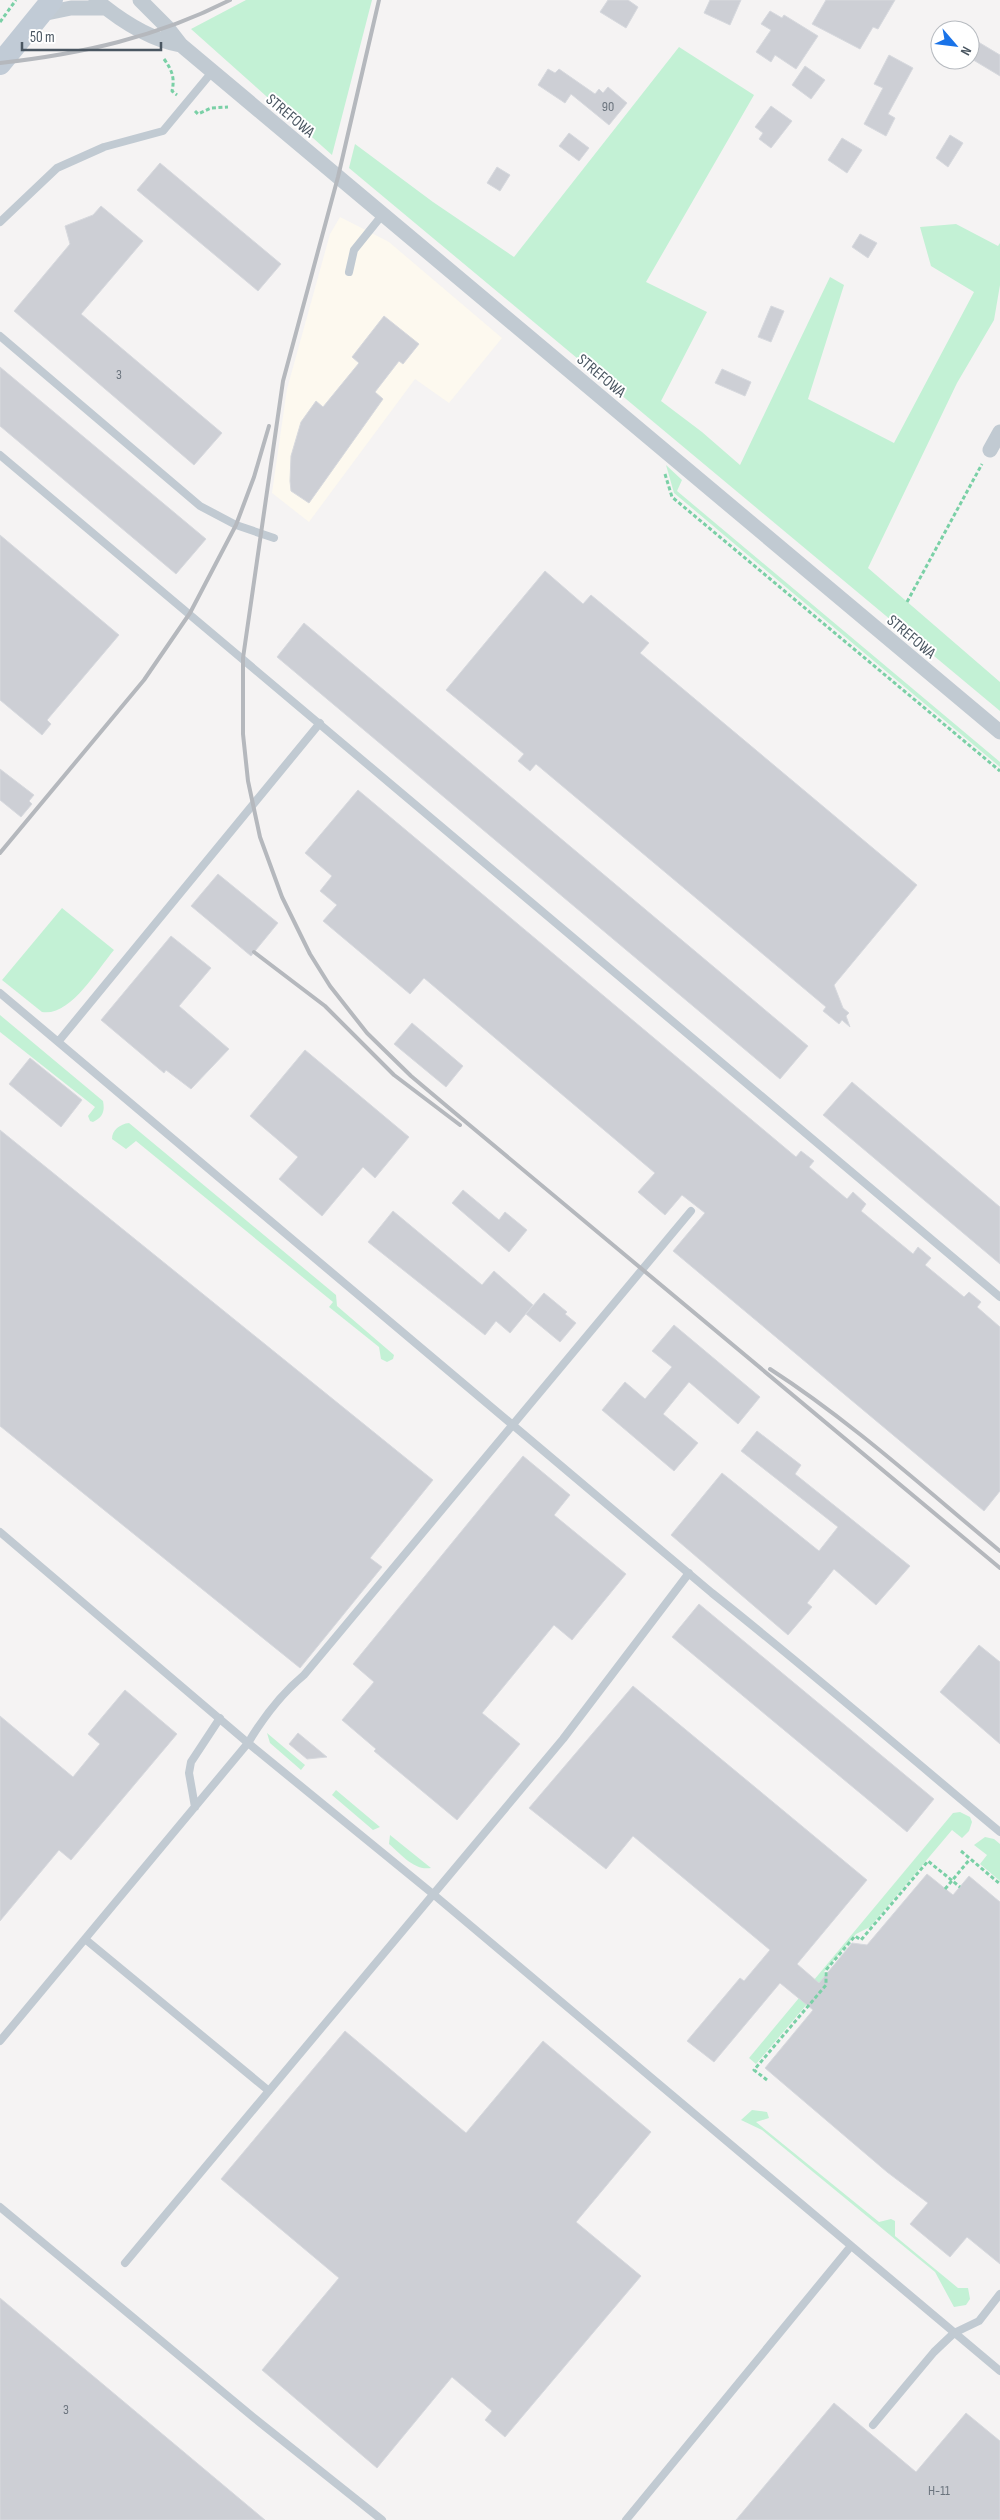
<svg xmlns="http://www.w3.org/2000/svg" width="1000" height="2520" font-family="'Sofia Sans Condensed',sans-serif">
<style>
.commercial{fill:#fdf9ef}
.green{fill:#c3f1d5}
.building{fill:#cdcfd5;stroke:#d7d9de}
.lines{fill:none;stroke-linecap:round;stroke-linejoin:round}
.path{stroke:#7ad0a6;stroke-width:3;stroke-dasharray:4 2.5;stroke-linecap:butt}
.lane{stroke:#c1cad2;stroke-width:8}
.street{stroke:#c1cad2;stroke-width:15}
.secondary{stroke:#c1cbd6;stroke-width:22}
.rail{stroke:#b5b8bd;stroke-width:4}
.labels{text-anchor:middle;stroke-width:4;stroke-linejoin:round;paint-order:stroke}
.number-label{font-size:14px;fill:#6b747e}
.street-label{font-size:16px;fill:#4a5661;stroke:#fff}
</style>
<rect width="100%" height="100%" fill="#f5f3f3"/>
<path class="commercial" d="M340 217 389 242 502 338 449 403 415 379 309 522 272 493 287 389 330 234Z"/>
<path class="green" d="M246 0H372L332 155 191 29Z
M679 47 754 95 646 282 707 312 661 401 702 432 740 465 830 277 844 285 808 399 894 443 974 292 931 266 920 227 956 224 998 246 1000 243V285L994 320 957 383 868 568 1000 682V711L349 168 355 144 433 202 514 257Z
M666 465 682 480 677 491 1000 762V767L674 493Z
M62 908 114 950C97 970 70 1017 42 1012L2 980Z
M0 1015 103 1101C105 1111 103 1117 93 1122L90 1121 88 1116 95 1107 0 1032Z
M129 1123 336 1295 337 1306 394 1355 393 1359 387 1362 381 1359 379 1347 329 1307 333 1302 136 1141 126 1149 112 1139C112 1130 120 1124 129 1123Z
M267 1733 305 1765 301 1770 270 1743Z
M336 1790 380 1827 373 1830 332 1795Z
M960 1812 970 1817 972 1822 969 1831 962 1838 952 1830 870 1927 856 1934 824 1972V1984L756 2064 749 2058 953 1813Z
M390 1835 431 1868C414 1871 401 1854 389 1844Z
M985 1837 994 1839 1000 1844V1881L980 1864 987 1855 974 1845Z
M752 2110 767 2112 769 2118 756 2122 879 2222 891 2219 895 2221V2236L958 2288H968L970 2299 966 2305 954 2307 935 2272 762 2130 741 2120Z"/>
<path class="building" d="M608 0H628L638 7 626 28 600 12Z
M710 0H741L730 25 704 13Z
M826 0H895L878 29 873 27 860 49 812 24Z
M770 11 782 18 784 15 818 36 796 69 775 55 771 62 756 52 771 30 761 24Z
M970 37 1000 55V76L970 58Z
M889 55 913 68 888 114 895 118 886 136 864 124 883 88 874 84Z
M805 66 825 80 811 99 792 85Z
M548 69 555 73 559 69 595 94 599 89 603 93 608 87 627 103 609 125 571 94 565 103 538 85Z
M771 106 792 121 771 148 759 139 763 133 755 127Z
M569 133 589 148 579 161 559 146Z
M950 135 963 143 948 167 936 158Z
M842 138 862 150 847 173 828 160Z
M160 163 281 264 258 291 137 190Z
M497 167 510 175 500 191 487 183Z
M101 206 143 241 81 314 222 433 194 465 14 311 70 244 65 226 93 215Z
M860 234 877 243 868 258 852 247Z
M771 306 784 311 771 342 758 337Z
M384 316 419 344 403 364 399 361 375 392 383 399 309 503 291 491 290 481 291 456 301 422 316 401 323 407 359 363 352 357Z
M0 367 206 539 176 574 0 426Z
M722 369 751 382 745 396 715 383Z
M0 535 119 635 47 720 51 724 42 735 0 700Z
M545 571 583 604 591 595 649 643 640 653 917 885 834 985 843 1008 849 1013 846 1016 850 1027 842 1020 839 1024 823 1011 826 1007 536 764 530 771 518 761 524 754 446 690Z
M304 623 808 1046 780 1079 277 657Z
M0 769 34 795 29 801 32 804 21 817 0 800Z
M358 790 796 1157 801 1151 814 1161 809 1167 847 1199 853 1192 866 1204 861 1211 913 1254 918 1247 931 1258 925 1265 964 1297 969 1292 981 1302 977 1307 1000 1327V1491L984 1511 673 1251 705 1213 682 1195 665 1215 638 1192 655 1173 424 978 410 994 323 921 337 905 320 891 332 876 305 853Z
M218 874 278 923 251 956 191 906Z
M171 936 211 968 179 1006 229 1049 191 1089 166 1070 164 1073 101 1020Z
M412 1023 463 1066 446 1087 394 1044Z
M305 1050 409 1137 375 1178 363 1167 322 1216 279 1179 298 1157 250 1116Z
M30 1058 82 1100 61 1127 9 1084Z
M852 1082 1000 1207V1264L823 1115Z
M0 1130 433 1480 370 1558 382 1567 300 1668 0 1426Z
M463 1190 499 1220 505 1212 527 1230 509 1252 452 1203Z
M393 1211 482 1285 494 1271 533 1305 510 1333 496 1321 485 1335 368 1242Z
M544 1293 567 1312 565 1314 576 1323 560 1342 526 1314Z
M674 1325 760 1397 738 1424 689 1382 663 1414 698 1443 674 1471 602 1410 625 1382 645 1399 672 1367 652 1351Z
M757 1431 801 1465 795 1474 910 1566 876 1605 834 1569 807 1603 812 1607 788 1635 671 1535 722 1473 819 1551 838 1527 741 1451Z
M523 1456 570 1495 554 1515 626 1574 572 1640 554 1625 482 1713 520 1744 457 1820 374 1751 376 1749 342 1720 374 1682 353 1664Z
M699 1604 934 1799 907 1832 672 1637Z
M979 1645 1000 1662V1744L940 1692Z
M633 1686 867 1880 797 1964 819 1983 852 1943 867 1945 927 1874 953 1895 969 1876 1000 1902V2264L967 2237 950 2257 910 2224 928 2203 887 2172 765 2068 813 2010 780 1983 714 2062 687 2041 740 1978 744 1981 770 1950 633 1836 606 1869 529 1808Z
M125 1690 177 1734 71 1860 59 1850 0 1921V1716L73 1777 100 1744 88 1734Z
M298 1733 327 1757 307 1759 289 1744Z
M345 2031 466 2133 543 2041 651 2132 576 2222 641 2276 505 2437 485 2420 492 2411 452 2377 377 2468 262 2370 339 2278 221 2179Z
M0 2298 265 2520H0Z
M834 2403 916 2472 966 2413 1000 2441V2520H736Z"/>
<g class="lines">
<path class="path" d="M0 22 16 0
M164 59C172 70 175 78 172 91L177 95
M195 111 198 114 211 108 228 107
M665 474 672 497 1000 771
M907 602 982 464
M961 1851 1000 1884
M945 1889 970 1859
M767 2080 754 2070 826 1985V1970L855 1936 861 1940 928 1861 960 1887"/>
<path class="lane" d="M0 222 57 168 104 147 163 131 212 72
M349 272 354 250 383 214
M0 336 200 506 236 525 274 538
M0 455 1000 1297
M0 993 712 1593C809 1670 904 1752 1000 1832
M58 1042 320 723
M0 1532 248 1743 433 1894 1000 2371
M195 1807 189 1773 191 1762 220 1718
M85 1939 269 2091
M0 2041 248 1743C263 1718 281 1694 304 1675L691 1211
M0 2207 253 2417 382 2520
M125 2263 563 1739 689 1573
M873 2425 934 2352 954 2333 979 2321 1000 2294
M626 2520 851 2246"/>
<path class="street" d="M96 0C120 20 150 40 181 45
M140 0 167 27 181 45 1000 732
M42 14 71 8H106
M990 450 1000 432"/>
<path class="secondary" d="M0 64 52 0"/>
<path class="rail" d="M379 0 338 177 283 381 243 658V734L248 781 260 837 282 897 310 954 330 986 367 1033 411 1076 449 1108 1000 1568
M0 63C81 54 158 37 230 0
M0 853 144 680 190 613 236 525 254 477 269 426
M254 952 325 1006 394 1075 460 1125
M770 1369C852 1422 925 1489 1000 1551"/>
</g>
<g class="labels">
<g class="number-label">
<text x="608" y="111">90</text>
<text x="119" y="379">3</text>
<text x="66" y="2414">3</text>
<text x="939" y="2495">H-11</text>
</g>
<g class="street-label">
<text transform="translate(291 115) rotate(40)" y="6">STREFOWA</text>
<text transform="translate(602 375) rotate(40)" y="6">STREFOWA</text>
<text transform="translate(912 636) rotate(40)" y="6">STREFOWA</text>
</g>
</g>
<g transform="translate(955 45) rotate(118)"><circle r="24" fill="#ffffff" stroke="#b7bbc0"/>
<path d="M0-4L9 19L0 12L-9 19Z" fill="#1a73e8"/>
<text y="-8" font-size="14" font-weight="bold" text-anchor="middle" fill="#4a5661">N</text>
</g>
<path d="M22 42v8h139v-8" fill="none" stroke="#4a5661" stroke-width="2.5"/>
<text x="30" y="42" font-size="15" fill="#4a5661" stroke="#ffffff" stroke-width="4" paint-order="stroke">50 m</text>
</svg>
